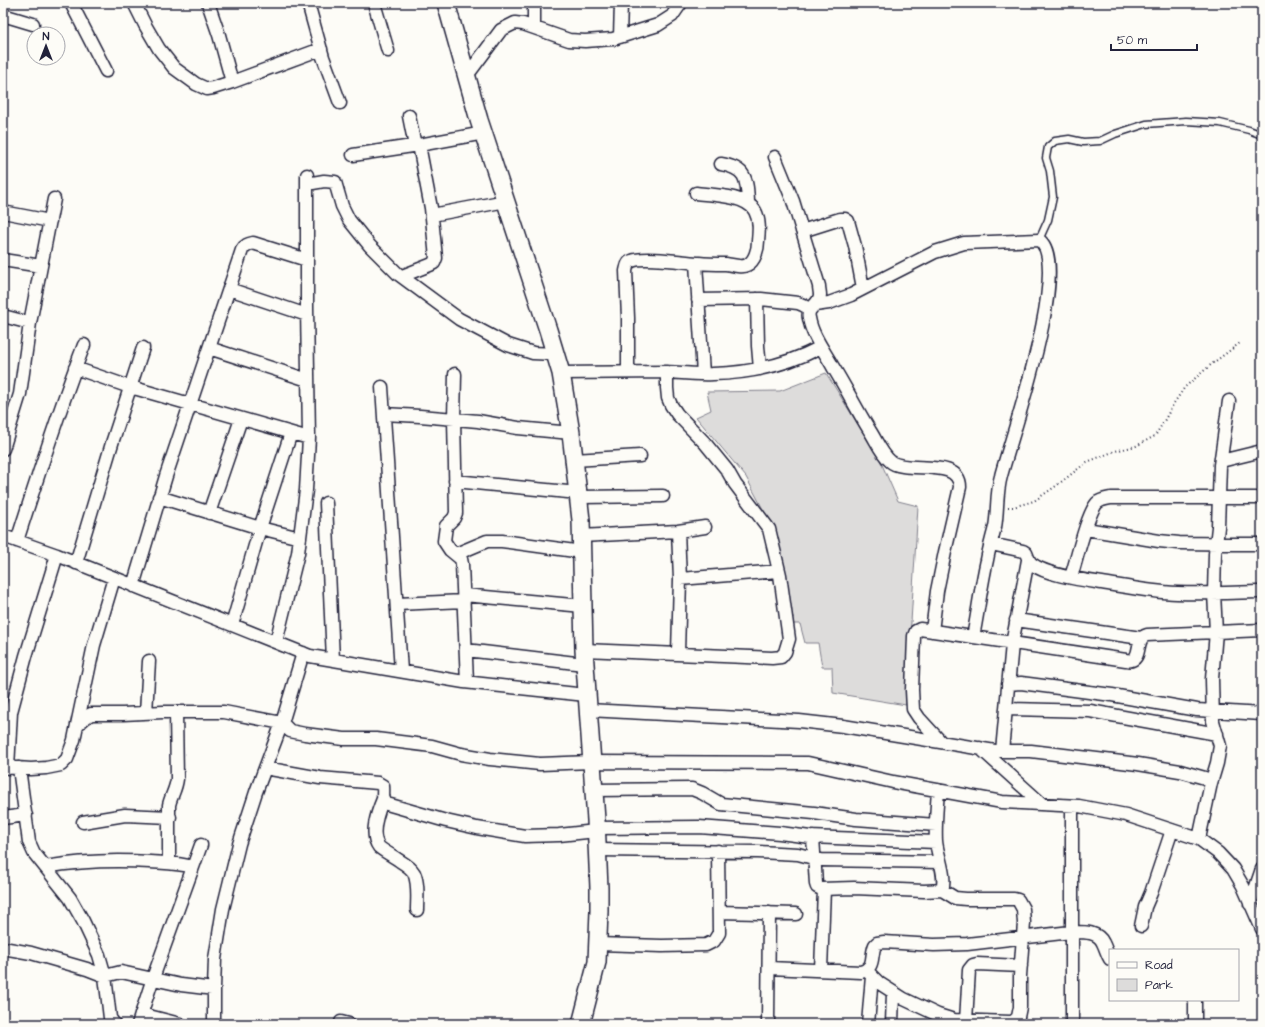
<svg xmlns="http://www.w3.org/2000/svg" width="1265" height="1027" font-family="'Architects Daughter',sans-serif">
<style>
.green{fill:#dddcdb;stroke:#807f8b}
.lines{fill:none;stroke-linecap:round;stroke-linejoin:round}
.service-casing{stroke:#22223b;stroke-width:9}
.minor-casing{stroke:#22223b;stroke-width:15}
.secondary-casing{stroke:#22223b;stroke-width:20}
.path{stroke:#22223b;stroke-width:2;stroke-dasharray:1 3;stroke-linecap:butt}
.service{stroke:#fdfcf7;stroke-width:6}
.minor{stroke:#fdfcf7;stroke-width:12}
.secondary{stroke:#fdfcf7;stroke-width:17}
</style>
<rect width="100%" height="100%" fill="#fdfcf7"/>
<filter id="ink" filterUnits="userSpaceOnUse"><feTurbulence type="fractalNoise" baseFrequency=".025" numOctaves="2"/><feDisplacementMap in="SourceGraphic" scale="8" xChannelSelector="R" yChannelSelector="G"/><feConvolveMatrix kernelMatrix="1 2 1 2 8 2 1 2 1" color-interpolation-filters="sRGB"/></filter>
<g filter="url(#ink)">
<path class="green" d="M826 373 880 460 898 501 918 506 906 705 833 693 832 667H822L818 643H805L800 624H793L785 584 772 526 746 477 696 417 711 410 707 392 780 391Z"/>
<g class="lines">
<defs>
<path id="service" d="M1039 240 1048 220 1053 197 1050 171 1046 158 1048 147 1055 141 1069 139 1083 142 1100 141 1115 134 1146 124 1186 121 1220 123 1249 130 1262 135"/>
<path id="minor" d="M71 3 106 71
M134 3 145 25 159 49 174 68 196 84 207 89 213 88 232 82 321 49
M208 3 219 35 232 82
M308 3 323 57 340 103
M374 3 388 51
M3 15 33 24
M534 27V3
M620 37 621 3
M466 77 501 30 515 23 523 24 569 40 585 41 613 39 658 25 672 16 681 3
M409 116 415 146
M353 155 419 145 484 133
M775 157 793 201 819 286C819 289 820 292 820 295 819 306 806 307 809 318 812 336 825 352 833 367 846 388 857 410 870 431 876 440 881 453 890 461 905 475 960 456 960 487L945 552 937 591 932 631
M721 164C746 168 747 179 748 202
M307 184 324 181 335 182 342 206 349 220 370 246 398 274 459 319 508 345 533 353 555 354
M3 212 50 221
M432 215 506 201
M802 231 840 219H845L848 221 855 246 863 288
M3 260 41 266
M696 263 703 374
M402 276 430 265 434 263 436 258 431 208 419 145
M229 289 307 315
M757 299 758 346 760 369
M698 300 761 299 798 303 803 305 810 309
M815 305 829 303 851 295 935 252 964 243 1039 240C1073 263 1010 440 1001 476 996 493 998 511 995 527 992 538 989 549 987 560 981 586 978 612 973 637
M3 316 30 323
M209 348 308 380
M75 368 127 386 309 438
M628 372V318L626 271C627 267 627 262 632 261 642 256 685 262 699 263 708 264 717 264 726 264 733 265 741 268 747 265 755 261 758 249 758 241 759 231 760 220 755 211 746 195 712 195 696 193
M667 372C682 373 698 375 713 374 751 373 787 365 821 347
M561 373 667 372V388L668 398 671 405 677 414 705 443 727 470 735 484 769 529 780 575 789 639 785 652 781 657 772 658 584 650
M455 374 454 419 456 513 454 518 446 526 444 541 450 550 461 559 462 564 467 682
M382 387 401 671
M384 414 420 416 478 421 518 428 571 433
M3 449 20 394 30 323 54 199
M574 460 640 456
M1221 461 1262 451
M455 481 578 493
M159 497 260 528 300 538
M579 497 663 496
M326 503 333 660
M209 513 241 419
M1086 529 1159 541 1179 543 1262 544
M678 531 680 579 678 653
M3 536 57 555 310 656 464 682 586 695
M581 536 678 531 705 527
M17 541C38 475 59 410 84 345
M991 544 1023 551 1026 553C1028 557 1028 561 1032 564 1046 575 1083 580 1102 583 1127 587 1152 592 1177 593 1205 594 1232 593 1260 592
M456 554 487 541H502L582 552
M76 563 113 440 143 348
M1071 577C1076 562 1087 514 1097 503 1100 500 1106 499 1111 498H1256
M680 579 779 571
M133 586 166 476 242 250C245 245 248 244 253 243L307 260
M464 595 583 606
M397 604 464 601
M1016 620 1141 638
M232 625 260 528 291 433
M276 642 298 553 306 490 309 438 307 307V175
M466 650 584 664
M1008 684 1021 683 1112 695 1197 710 1262 714
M1006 709 1090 711 1217 734
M588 710 799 721 843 726 995 751H1031L1138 764 1180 771 1205 778 1211 783 1217 763 1220 746 1213 721 1212 679 1216 632 1214 593 1215 554 1218 527 1220 465 1229 401
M146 713 149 661
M77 725 94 645 114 578
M941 742 919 718 913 709 912 690 914 636 916 631 920 629 1126 660C1128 660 1130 661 1132 660 1142 656 1135 638 1147 635L1262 630
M980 748 1042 804
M1002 751 1012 644 1028 560
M3 767 31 769 46 768 61 765 67 759 74 740 77 725 85 718 91 714H123L163 712H224L282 723 290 731 305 734 344 739H376L432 746 461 754 490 759 540 764 591 762 808 763 893 782 1002 802 1079 806 1126 815 1199 839 1218 853 1233 869 1243 886 1262 929
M8 768 11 712 26 656 57 555
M19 768 29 842 34 853 70 898 83 921 99 955 105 976 110 1018 114 1024
M265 768 320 778 378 783 383 786C384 793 381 799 387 804L446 821 477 828 525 836 559 835 596 831
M593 790 692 789 702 793 721 804 814 813 856 819 936 825
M383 799C378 811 369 834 379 847 383 851 395 857 400 861 405 864 411 868 414 873 419 884 417 899 417 910
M3 818 26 815
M83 822 125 815 170 817
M596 828 699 827 780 833 810 837 936 842
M813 837 816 884 817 887 821 889 854 888 924 891 942 890C947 876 937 855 936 841 935 824 937 807 938 790
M1199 839 1211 783
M597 850 758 852 798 854 821 860 940 862
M169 863V805C171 796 176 789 177 779L176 712
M45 867C80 861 115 860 150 862 165 863 179 863 193 867
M1250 904 1262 869
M719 912 796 914
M1141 926 1145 907 1151 893 1172 830
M598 944 662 946 706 945 714 941 719 933 718 851
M3 948 31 953 87 969 105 976 121 972 181 985 214 989
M769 968 861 972C876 967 870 957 875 945L877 943 884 942 934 945 967 944 1071 932C1083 932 1098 931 1103 943 1106 949 1107 954 1110 959
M821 970 824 889
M866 970 879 983 904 999 938 1015 954 1020 1010 1022 1014 1021 1018 1017 1020 1007V976L1024 923 1023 909 1018 900 1014 899H966L955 898 942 890
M1194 1000 1195 1002V1024
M141 1014 180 1024
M966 1021 969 970 973 965 977 964 1021 966
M341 1022 349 1024
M138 1024 153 978 201 845
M214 1024V989L215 959 223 909 239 844 256 792 282 723 303 653
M768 1024 769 913
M868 1024 872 976
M892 1024 893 992
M1072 1024V806"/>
<path id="secondary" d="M446 3 479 120 548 330 561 373 571 433 581 520 584 650 596 820 599 888V911L597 962 581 1024"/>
</defs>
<use href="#service" class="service-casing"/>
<use href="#minor" class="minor-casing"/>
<use href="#secondary" class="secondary-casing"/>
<path class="path" d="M1008 507H1013L1034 501 1056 486 1087 462 1115 451 1136 446 1155 436 1163 423 1174 403 1185 387 1213 363 1240 343"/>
<use href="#service" class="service"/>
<use href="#minor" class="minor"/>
<use href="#secondary" class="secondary"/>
</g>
</g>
<rect width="1265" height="1027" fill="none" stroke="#fdfcf7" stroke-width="16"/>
<rect x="8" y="8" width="1249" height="1011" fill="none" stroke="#22223b" stroke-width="1.5" filter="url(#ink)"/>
<rect x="1109" y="949" width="130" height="52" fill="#fdfcf7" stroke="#a5a5ac"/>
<rect x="1117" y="962" width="20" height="6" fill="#fdfcf7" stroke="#a5a5ac"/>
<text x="1145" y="969" font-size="12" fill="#22223b">Road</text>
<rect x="1117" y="979" width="20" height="12" fill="#dddcdb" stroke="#a5a5ac"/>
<text x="1145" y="989" font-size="12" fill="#22223b">Park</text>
<g transform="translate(46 46)"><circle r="19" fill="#fdfcf7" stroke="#a5a5ac"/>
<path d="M0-3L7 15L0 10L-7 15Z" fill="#22223b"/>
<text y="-6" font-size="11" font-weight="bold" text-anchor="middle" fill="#22223b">N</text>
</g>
<path d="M1111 44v6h86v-6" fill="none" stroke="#22223b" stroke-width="2"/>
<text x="1117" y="44" font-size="12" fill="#22223b" stroke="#fdfcf7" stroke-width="3" paint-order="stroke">50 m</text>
</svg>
